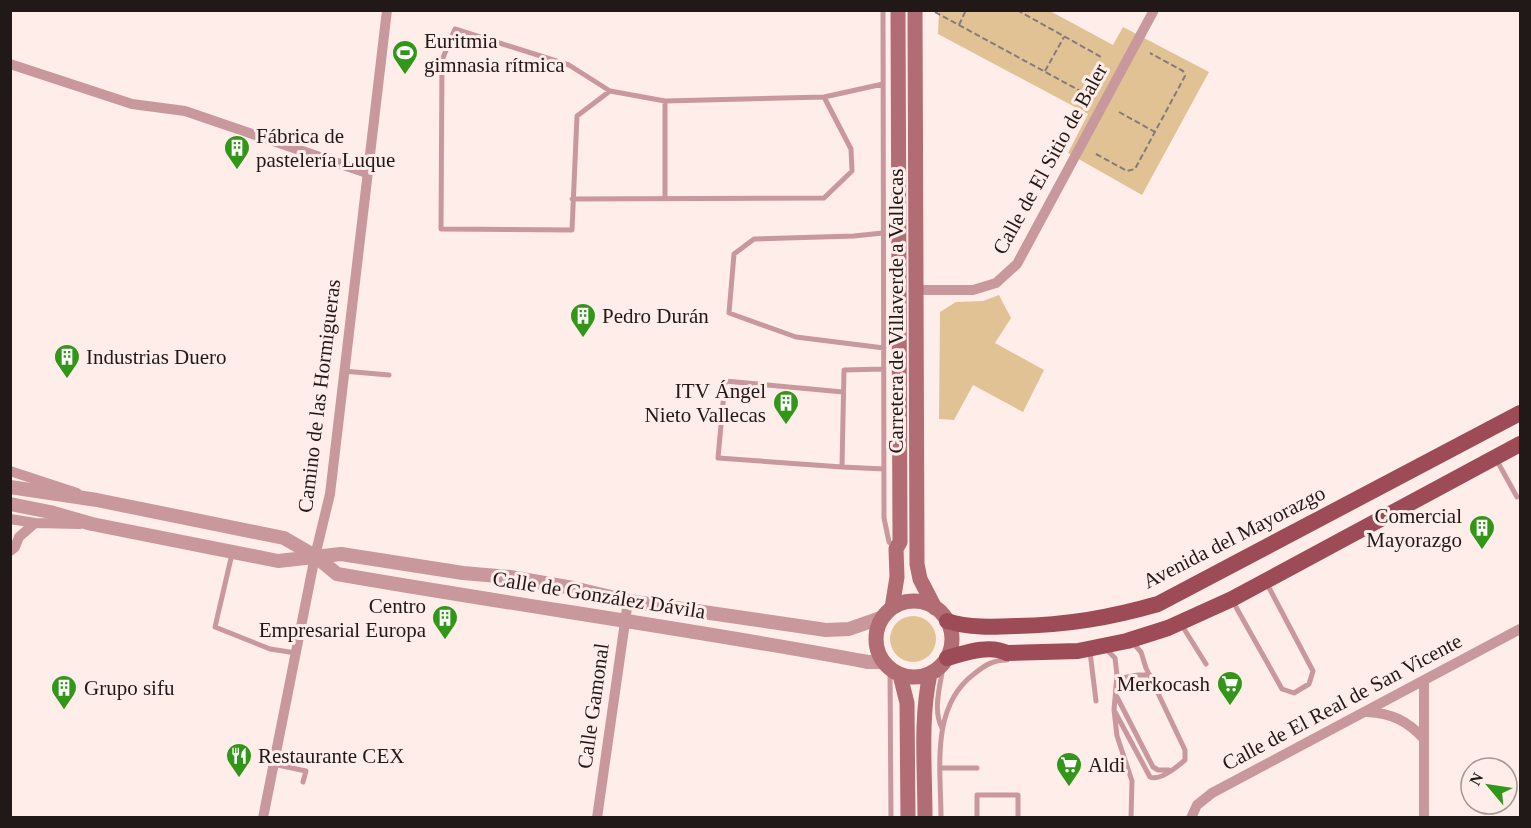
<svg xmlns="http://www.w3.org/2000/svg" width="1531" height="828" font-family="'Times New Roman',serif">
<style>
.green{fill:#e1c295}
.lines{fill:none;stroke-linecap:round;stroke-linejoin:round}
.path{stroke:#877b78;stroke-width:2;stroke-dasharray:6 3;stroke-linecap:butt}
.service{stroke:#c8989d;stroke-width:5}
.minor{stroke:#c8989d;stroke-width:10}
.tertiary{stroke:#c8989d;stroke-width:14}
.secondary{stroke:#b16c74;stroke-width:15}
.primary{stroke:#9e4b58;stroke-width:16}
.labels{text-anchor:middle;stroke-width:6;stroke-linejoin:round;paint-order:stroke}
.poi-label{font-size:21px;fill:#201917;stroke:#ffede9;text-anchor:start}
.street-label{font-size:21px;fill:#201917;stroke:#ffede9}
</style>
<rect width="100%" height="100%" fill="#ffede9"/>
<path class="green" d="M939 11H1050L1113 45 1123 27 1209 72 1142 195 1068 153 1088 114 938 34Z
M999 295 1011 318 995 343 1044 370 1023 412 973 385 954 420 939 419 940 312 956 302 983 301Z
M890 639a23 23 0 1 1 46 0a23 23 0 1 1-46 0Z"/>
<g class="lines">
<path class="path" d="M1017 10 1103 58
M935 12 1084 93
M959 25 966 10
M1045 71 1064 37
M1119 112 1155 132
M1096 154 1127 171 1135 169 1185 76 1183 71 1150 53"/>
<path class="service" d="M883 10 884 518 889 542 896 548
M610 91 577 116 572 230 441 229 442 60 455 29 569 65 610 91 665 101 824 97 883 84
M665 101V198
M572 199 824 198 852 171 851 149 824 97
M883 233 854 236 754 239 734 254 729 313 796 337 884 348
M343 371 389 375
M843 392 725 381 718 458 842 467 844 370 884 369
M1496 459 1517 497
M842 467 884 469
M232 554 215 627 270 649 296 653
M1232 600 1282 689 1294 693 1309 684 1313 671 1266 582
M1181 624 1206 664
M1106 649 1115 658 1117 675 1114 710 1117 736 1132 781 1131 818
M1090 652 1096 701
M890 669 891 818
M1117 679 1138 675H1150
M1117 697 1153 767 1158 770H1169
M1114 710 1150 777C1160 781 1177 767 1185 760V750L1146 668 1141 652 1132 642
M942 728C932 710 941 682 944 662
M273 764 306 771 303 782
M941 768H977
M941 818C941 769 930 707 974 674 985 665 993 660 1007 660
M977 818V795H1018V818"/>
<path class="minor" d="M10 64 132 104 185 111 367 173
M917 290H973L996 283 1017 264 1154 10
M10 471 77 493
M10 519 35 523
M10 551 15 547 19 537 35 523 80 524
M1424 680V818
M1367 712C1391 713 1408 721 1424 739
M263 818 315 556 330 494 387 10
M597 818 628 601
M1191 818 1197 805 1212 793 1520 629"/>
<path class="tertiary" d="M10 487 97 500 284 538 315 556 337 574C514 605 692 629 868 662H883
M10 504 50 512 92 524 278 561 341 554 463 573 510 577 573 588 628 601 826 630 849 629 883 617"/>
<path class="secondary" d="M915 10 917 564 920 579 935 608
M876 639a38 38 0 1 1 76 0a38 38 0 1 1-76 0Z
M892 608 897 577 896 549 900 542 898 10
M900 675 907 703 908 818
M925 818C925 770 920 720 930 674"/>
<path class="primary" d="M947 621C969 628 993 627 1016 626 1067 625 1109 618 1158 604L1520 413
M947 658C965 653 989 644 1007 653L1078 651 1127 641 1168 628 1232 599 1520 444"/>
</g>
<defs>
<symbol id="stadium-pin" viewBox="-11 -11 22 30"><path d="M0 17L-7.5 6A9.5 9.5 0 1 1 7.5 6Z" fill="#329619" stroke="#ffede9"/><path d="M0-5a6.5 5 0 1 0 0 10a6.5 5 0 1 0 0-10ZM-3.5-1.8h7v3.6h-7Z" fill="#fff"/></symbol>
<symbol id="building-pin" viewBox="-11 -11 22 30"><path d="M0 17L-7.5 6A9.5 9.5 0 1 1 7.5 6Z" fill="#329619" stroke="#ffede9"/><path d="M-4-6H4V6H1V3H-1V6H-4ZM-2.5-4.3h1.7v1.8h-1.7ZM.8-4.3h1.7v1.8H.8ZM-2.5-1h1.7V.8h-1.7ZM.8-1h1.7V.8H.8Z" fill="#fff"/></symbol>
<symbol id="supermarket-pin" viewBox="-11 -11 22 30"><path d="M0 17L-7.5 6A9.5 9.5 0 1 1 7.5 6Z" fill="#329619" stroke="#ffede9"/><path d="M-6-5.5h2.5l.6 2H6L4.5 2H-2.5L-4.4-4H-6ZM-1.5 3.2a1.3 1.3 0 1 0 .1 0ZM3 3.2a1.3 1.3 0 1 0 .1 0Z" fill="#fff"/></symbol>
<symbol id="restaurant-pin" viewBox="-11 -11 22 30"><path d="M0 17L-7.5 6A9.5 9.5 0 1 1 7.5 6Z" fill="#329619" stroke="#ffede9"/><path d="M-5-6h1v4h1v-4h1v4h1v-4h1v5L-1.5 .5V6h-2V.5L-5-1ZM5-6V6H3V1.5H1.5Q1.5-4 5-6Z" fill="#fff"/></symbol>
</defs>
<g fill-rule="evenodd">
<use href="#stadium-pin" x="390" y="38" width="30" height="40"/>
<use href="#building-pin" x="222" y="133" width="30" height="40"/>
<use href="#building-pin" x="568" y="301" width="30" height="40"/>
<use href="#building-pin" x="52" y="342" width="30" height="40"/>
<use href="#building-pin" x="771" y="388" width="30" height="40"/>
<use href="#building-pin" x="1467" y="513" width="30" height="40"/>
<use href="#building-pin" x="430" y="603" width="30" height="40"/>
<use href="#supermarket-pin" x="1215" y="669" width="30" height="40"/>
<use href="#building-pin" x="49" y="673" width="30" height="40"/>
<use href="#restaurant-pin" x="224" y="741" width="30" height="40"/>
<use href="#supermarket-pin" x="1054" y="750" width="30" height="40"/>
</g>
<g class="labels">
<g class="poi-label">
<text x="424" y="48">Euritmia<tspan x="424" dy="24">gimnasia rítmica</tspan></text>
<text x="256" y="143">Fábrica de<tspan x="256" dy="24">pastelería Luque</tspan></text>
<text x="602" y="323">Pedro Durán</text>
<text x="86" y="364">Industrias Duero</text>
<text x="766" y="398" text-anchor="end">ITV Ángel<tspan x="766" dy="24">Nieto Vallecas</tspan></text>
<text x="1462" y="523" text-anchor="end">Comercial<tspan x="1462" dy="24">Mayorazgo</tspan></text>
<text x="426" y="613" text-anchor="end">Centro<tspan x="426" dy="24">Empresarial Europa</tspan></text>
<text x="1210" y="691" text-anchor="end">Merkocash</text>
<text x="84" y="695">Grupo sifu</text>
<text x="258" y="763">Restaurante CEX</text>
<text x="1088" y="772">Aldi</text>
</g>
<g class="street-label">
<text transform="translate(1050 159) rotate(-61)" y="7">Calle de El Sitio de Baler</text>
<text transform="translate(896 311) rotate(-90)" y="7">Carretera de Villaverde a Vallecas</text>
<text transform="translate(319 396) rotate(-83)" y="7">Camino de las Hormigueras</text>
<text transform="translate(1234 537) rotate(-27)" y="7">Avenida del Mayorazgo</text>
<text transform="translate(599 595) rotate(9)" y="7">Calle de González Dávila</text>
<text transform="translate(1342 702) rotate(-28)" y="7">Calle de El Real de San Vicente</text>
<text transform="translate(593 706) rotate(-82)" y="7">Calle Gamonal</text>
</g>
</g>
<rect width="1531" height="828" fill="none" stroke="#201917" stroke-width="24"/>
<g transform="translate(1489 786) rotate(299)"><circle r="28" fill="#ffede9" stroke="#a69895" stroke-width="1.5"/>
<path d="M0-4.5L10 22L0 15L-10 22Z" fill="#329619"/>
<text y="-9" font-size="16" font-weight="bold" text-anchor="middle" fill="#201917">N</text>
</g>
</svg>
